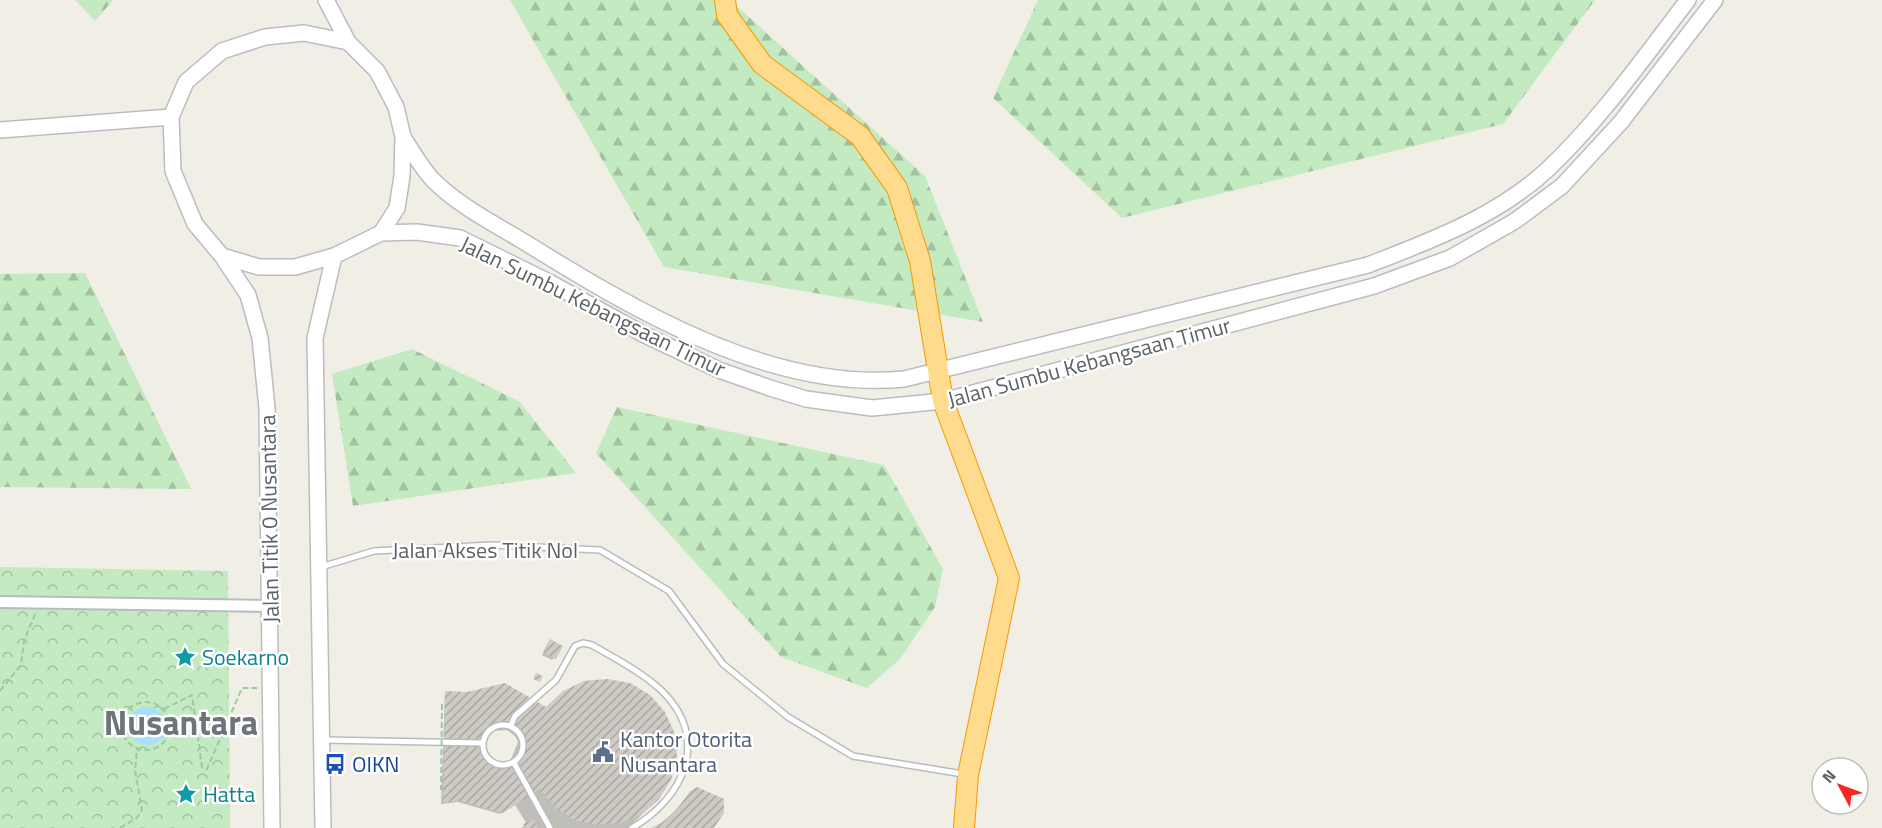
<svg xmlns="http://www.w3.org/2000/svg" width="1882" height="828" font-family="'Titillium Web',sans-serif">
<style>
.forest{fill:url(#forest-firs)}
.park{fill:url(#park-crowns)}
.water{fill:#a7dfff}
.shadow{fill:#0003;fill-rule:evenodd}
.building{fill:url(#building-hatch);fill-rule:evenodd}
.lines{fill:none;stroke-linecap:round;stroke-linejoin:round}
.lane-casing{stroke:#b8bcc0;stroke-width:8}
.street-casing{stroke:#b8bcc0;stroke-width:14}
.secondary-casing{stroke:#b9bdc3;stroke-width:18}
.highway-casing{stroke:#f69900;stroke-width:22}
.path{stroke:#98cca4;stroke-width:2;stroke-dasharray:6 3;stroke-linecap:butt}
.lane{stroke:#fff;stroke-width:5}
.street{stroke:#fff;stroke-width:10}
.secondary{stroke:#fff;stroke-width:15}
.highway{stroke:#ffdb8e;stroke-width:20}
.path-bridge{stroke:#98cca4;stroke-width:2;stroke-dasharray:6 3;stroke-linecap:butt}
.labels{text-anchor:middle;stroke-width:5;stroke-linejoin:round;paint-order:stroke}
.street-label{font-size:22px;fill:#5d6267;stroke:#fff}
.culture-label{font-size:22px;fill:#0d838f;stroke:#fff;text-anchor:start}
.service-label{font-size:22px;fill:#4e5e75;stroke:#fff;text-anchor:start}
.transit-label{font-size:22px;fill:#164399;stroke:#fff;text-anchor:start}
.town-label{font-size:34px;font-weight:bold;fill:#6e7479;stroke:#fff}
</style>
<defs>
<pattern id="forest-firs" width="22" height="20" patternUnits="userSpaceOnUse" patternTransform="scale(1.5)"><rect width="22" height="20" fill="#c3eac0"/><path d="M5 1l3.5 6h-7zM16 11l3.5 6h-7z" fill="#a2c1a0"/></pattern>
<pattern id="park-crowns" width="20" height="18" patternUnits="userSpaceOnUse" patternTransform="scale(1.5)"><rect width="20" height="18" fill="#c3eac0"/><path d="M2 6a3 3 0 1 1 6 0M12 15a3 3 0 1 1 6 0" fill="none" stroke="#a2c1a0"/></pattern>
<pattern id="building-hatch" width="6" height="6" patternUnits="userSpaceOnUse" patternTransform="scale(1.5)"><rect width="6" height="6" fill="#cecac4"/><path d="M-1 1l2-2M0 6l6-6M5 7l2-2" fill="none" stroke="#aaa7a3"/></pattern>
</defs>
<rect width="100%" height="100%" fill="#f1eee6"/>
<path class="forest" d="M75 0H113L95 21Z
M510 0H730L925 176 983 322 664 267Z
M1038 0H1595L1503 124 1122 218 993 98Z
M85 273 191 489 0 487V274Z
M412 349 520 402 576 473 353 506 332 374Z
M617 407 884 465 943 569 935 607 900 659 867 688 781 657 596 453Z"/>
<path class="park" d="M0 567 228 571 230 828H0Z"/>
<path class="water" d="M128 726a19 19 0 1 1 38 0a19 19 0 1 1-38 0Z"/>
<path class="shadow" d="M548 643 554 658 552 660 542 655Z
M445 692 658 799 628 828H521L527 824 515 805 500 814 458 802 441 804ZM507 730 515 736 518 742 510 762 503 764 493 761 486 754 484 743 486 735 490 731Z
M691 792 712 828H655L671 815Z"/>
<path class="building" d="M550 639 563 646 556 659 543 652Z
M536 673 543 676 540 682 533 679Z
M607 679 630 683 650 695 665 712 675 734 677 757 671 780 659 799 641 815 620 823 597 825 574 820 555 807 540 789 503 813 461 801 443 802 445 691 467 692 505 683 546 707 563 691 584 681ZM501 727 510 728 517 734 521 743 519 753 512 760 503 762 494 760 487 753 485 744 488 735Z
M697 787 724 799V813L714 828H651L663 822 678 808 690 791Z
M533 819 538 828H525L523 824Z"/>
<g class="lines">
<defs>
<path id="lane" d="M321 567 374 551 492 545 600 550 669 591 723 664 788 717 853 756 963 774
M483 745a20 20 0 1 1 40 0a20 20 0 1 1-40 0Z
M511 725 515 716 556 680 575 646 583 643 592 645C616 659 642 672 662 691 711 739 684 798 632 828
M324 740 482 743
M514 763 550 828"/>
<path id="street" d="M0 602 270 606"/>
<path id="secondary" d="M326 0 348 42
M0 130 171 117
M403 137C412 151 421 167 432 179 457 205 495 224 526 243 634 310 772 392 904 379L1368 265C1430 241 1498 216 1548 169 1601 119 1644 57 1688 0
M381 233 397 208 402 176 403 137 396 107 377 71 348 42 304 33 265 37 222 51 186 82 171 117 173 171 195 224 222 256 259 267H295L334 256 381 233 417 232 460 238 547 281 645 335 719 370 770 388 806 399 872 408 943 401 1374 286 1450 258 1515 221 1562 186 1621 122 1715 0
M222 256 248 295 260 338 267 408 272 828
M323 828 315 338 334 256"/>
<path id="highway" d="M725 0 727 15 762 64 860 136 897 188 920 261 943 401 1009 578 968 775 964 828"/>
</defs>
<use href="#lane" class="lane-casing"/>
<use href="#street" class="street-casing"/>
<use href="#secondary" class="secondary-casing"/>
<use href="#highway" class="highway-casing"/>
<path class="path" d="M0 691 21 665 24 641 35 614
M122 726a24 24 0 1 1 48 0a24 24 0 1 1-48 0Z
M164 709 192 695 202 767 207 769 242 688H257
M120 828 137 818 142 810 135 771 137 749"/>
<use href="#lane" class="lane"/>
<use href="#street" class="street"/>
<use href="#secondary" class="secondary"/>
<use href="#highway" class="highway"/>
<path class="path-bridge" d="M443 789H441L442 704 444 705"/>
</g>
<defs>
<symbol id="sight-bare" viewBox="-9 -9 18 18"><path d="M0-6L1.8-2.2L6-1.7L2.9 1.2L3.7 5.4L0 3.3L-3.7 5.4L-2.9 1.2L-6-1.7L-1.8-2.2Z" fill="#0f9aa8" stroke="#fff" stroke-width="2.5" paint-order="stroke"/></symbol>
<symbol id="civic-bare" viewBox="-9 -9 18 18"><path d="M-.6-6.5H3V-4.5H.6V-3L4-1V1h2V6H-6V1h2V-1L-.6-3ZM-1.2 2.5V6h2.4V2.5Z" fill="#5c6f8a" stroke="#fff" stroke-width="2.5" paint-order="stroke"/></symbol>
<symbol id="bus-bare" viewBox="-9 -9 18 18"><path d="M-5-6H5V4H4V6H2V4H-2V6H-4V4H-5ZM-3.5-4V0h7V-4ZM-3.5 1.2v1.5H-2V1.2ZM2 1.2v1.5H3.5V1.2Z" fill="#1a4fb4" stroke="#fff" stroke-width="2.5" paint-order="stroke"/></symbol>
</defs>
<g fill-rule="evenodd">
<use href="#sight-bare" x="170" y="642" width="30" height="30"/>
<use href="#civic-bare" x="588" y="737" width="30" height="30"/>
<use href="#bus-bare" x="320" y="749" width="30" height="30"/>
<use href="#sight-bare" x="171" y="779" width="30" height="30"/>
</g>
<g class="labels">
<g class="street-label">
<text transform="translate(593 306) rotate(26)" y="8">Jalan Sumbu Kebangsaan Timur</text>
<text transform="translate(1089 362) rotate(-15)" y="8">Jalan Sumbu Kebangsaan Timur</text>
<text transform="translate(269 519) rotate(-91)" y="8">Jalan Titik 0 Nusantara</text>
<text x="485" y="558">Jalan Akses Titik Nol</text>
</g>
<g class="culture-label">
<text x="202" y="665">Soekarno</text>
<text x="203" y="802">Hatta</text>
</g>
<g class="service-label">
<text x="620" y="747">Kantor Otorita<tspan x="620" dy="25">Nusantara</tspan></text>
</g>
<g class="transit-label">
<text x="352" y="772">OIKN</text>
</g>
<g class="town-label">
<text x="181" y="735">Nusantara</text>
</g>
</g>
<g transform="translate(1840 786) rotate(311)"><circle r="28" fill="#ffffff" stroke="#bec0c2" stroke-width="1.5"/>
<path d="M0-4.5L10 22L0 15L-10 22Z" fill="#f92724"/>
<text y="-9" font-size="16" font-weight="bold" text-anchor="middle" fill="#5d6267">N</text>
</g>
</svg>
